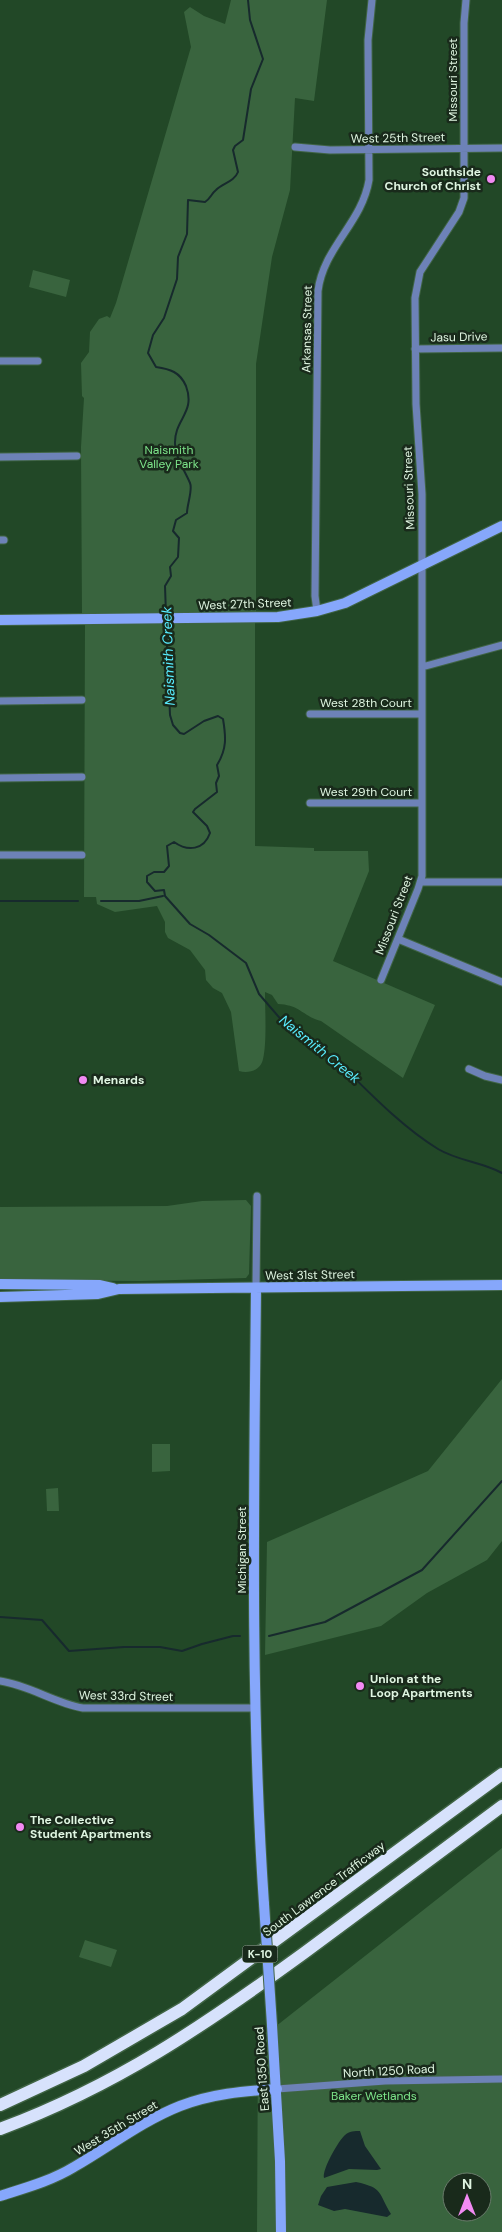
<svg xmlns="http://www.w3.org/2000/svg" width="502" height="2232" font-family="'DM Sans',sans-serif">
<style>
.green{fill:#39643e;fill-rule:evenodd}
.water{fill:#172a2d}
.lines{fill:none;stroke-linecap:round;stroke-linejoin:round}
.stream{stroke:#172a2d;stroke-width:2}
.street-casing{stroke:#406445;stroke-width:9}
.secondary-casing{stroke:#406445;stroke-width:12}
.highway-casing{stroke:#406445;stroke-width:15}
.street{stroke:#6d82b7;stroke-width:7}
.secondary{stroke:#86a7fb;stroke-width:10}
.highway{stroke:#d7e2fc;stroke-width:12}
.secondary-bridge-casing{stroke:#406445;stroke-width:12;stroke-linecap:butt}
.secondary-bridge{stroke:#86a7fb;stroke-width:10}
.poi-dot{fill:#f28af3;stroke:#192a1b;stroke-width:2}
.labels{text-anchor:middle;stroke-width:5;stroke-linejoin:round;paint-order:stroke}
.shield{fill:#192a1b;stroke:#a4b8a6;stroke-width:1}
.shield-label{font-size:11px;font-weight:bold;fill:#dff5e1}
.street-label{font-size:12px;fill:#dff5e1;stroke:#192a1b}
.poi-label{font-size:12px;font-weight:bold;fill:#dff5e1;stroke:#192a1b;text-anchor:start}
.park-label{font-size:12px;fill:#7de48a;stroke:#192a1b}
.water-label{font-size:14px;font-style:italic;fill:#58ecfe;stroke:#192a1b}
</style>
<rect width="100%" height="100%" fill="#224827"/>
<path class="green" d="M231 0H327L314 101 295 98 290 190 272 257 256 364V614L82 615 81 447 84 398 82 396 81 363 89 352 90 332 99 319 107 316 110 318 116 303 191 47 184 12 190 7 204 16 225 24Z
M33 270 70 280 66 297 29 287Z
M188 622H255V846L314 848V851H368L369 871 333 961 435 1005 403 1078 321 1021C302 1016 301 1005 278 1004L272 995 265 992C265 1009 267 1043 263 1059 261 1070 249 1074 239 1071L231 1012 222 993 213 988 206 980 205 970 190 950 168 938 165 932V922L157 906 115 912 97 904 96 897H84L85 623Z
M246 1200 251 1206 249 1274 246 1278 141 1281 0 1280V1207L167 1206 202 1201Z
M502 1379V1541L487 1560 427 1593 381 1626 265 1655 267 1542 428 1471Z
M152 1444H170V1471L152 1472Z
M58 1488 59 1511H47L46 1489Z
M502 1848V2232H257L258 2038 280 2023ZM452 2182H482V2212H452Z
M85 1940 117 1950 111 1967 79 1957Z"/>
<path class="water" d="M360 2131 365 2146 381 2169 377 2170 349 2169 324 2178C322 2169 339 2140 345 2135 349 2131 355 2131 360 2131Z
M356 2182C384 2188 378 2193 391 2214L387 2217 345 2209 334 2211 318 2205 321 2196 327 2187Z"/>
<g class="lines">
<path class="stream" d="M166 615 165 586 171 576 170 567 178 557 179 538 173 531 176 520 187 513C187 504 193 490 190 483 184 469 176 459 175 444 174 419 196 413 186 386 180 372 170 369 156 367L148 353 153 335 164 318 177 279 178 257 187 234 188 200 205 202C211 198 211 194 216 190 223 183 234 182 238 172L233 150 235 146 243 140 251 89 263 59 250 20 248 0
M166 623 170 715 173 725 180 733 184 734 204 721 218 716 223 719C226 737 227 749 217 765L219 776 216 783 217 792 195 809 193 812 207 826 210 833C204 850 188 852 174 842L167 846 169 866 164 872H154L147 876V882L155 891 164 890 165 896 190 924 209 935 246 963 259 994 284 1023 317 1049 332 1056C365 1088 399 1125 438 1149 458 1161 482 1162 502 1173
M0 901H78
M101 901H139L163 896
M0 1617 42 1620 69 1651 124 1647H160L182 1651 202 1644 233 1636H240
M269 1636 325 1622 422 1570 502 1481"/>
<defs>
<path id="street" d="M295 147 330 150 502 148
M415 349 502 348
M0 361H38
M0 457 77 456
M0 540H4
M317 611 315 596 318 291C323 248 362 223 369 180L368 40 372 0
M422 667 502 645
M0 701 82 700
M310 714H422
M0 778 82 777
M310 803H422
M0 855H82
M421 882H502
M398 939 502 982
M381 980 418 889 422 876V494L416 404 415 298 420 272 459 212 464 198V23L466 0
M469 1069 485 1076 502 1080
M256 1288 257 1196
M0 1681C29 1685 54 1703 83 1708H255
M277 2089 385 2081 502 2079"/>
<path id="secondary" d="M0 620 278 617 317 611 345 603 502 526
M0 1284 100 1285 113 1288
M256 1288C254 1493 250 1699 264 1904
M0 1297 98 1294 119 1289 502 1285
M272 2025 280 2161 281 2232
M0 2196C25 2188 51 2181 74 2167 109 2147 142 2121 180 2106 211 2094 243 2091 277 2089"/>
<path id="highway" d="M0 2105 84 2066 182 2009 502 1774
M0 2129C116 2086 205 2025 304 1953 371 1904 436 1855 502 1806"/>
</defs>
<use href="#street" class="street-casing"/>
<use href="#secondary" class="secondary-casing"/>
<use href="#highway" class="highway-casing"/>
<use href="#street" class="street"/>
<use href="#secondary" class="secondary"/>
<use href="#highway" class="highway"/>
<defs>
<path id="secondary-bridge" d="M264 1904 272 2025"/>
</defs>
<use href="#secondary-bridge" class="secondary-bridge-casing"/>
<use href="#secondary-bridge" class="secondary-bridge"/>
</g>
<g class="poi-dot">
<circle cx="491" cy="179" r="5"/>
<circle cx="83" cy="1080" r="5"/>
<circle cx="360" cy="1686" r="5"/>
<circle cx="20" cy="1827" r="5"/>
</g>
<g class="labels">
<rect class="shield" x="242.5" y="1945.5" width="35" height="17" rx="4"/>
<g class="shield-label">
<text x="260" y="1958">K-10</text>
</g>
<g class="street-label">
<text transform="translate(453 80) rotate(-90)" y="4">Missouri Street</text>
<text transform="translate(398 138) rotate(-1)" y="4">West 25th Street</text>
<text transform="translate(307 329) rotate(-89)" y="4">Arkansas Street</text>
<text transform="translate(459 337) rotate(-1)" y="4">Jasu Drive</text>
<text transform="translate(409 488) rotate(-92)" y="4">Missouri Street</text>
<text transform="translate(245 604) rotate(-2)" y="4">West 27th Street</text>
<text x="366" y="707">West 28th Court</text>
<text x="366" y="796">West 29th Court</text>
<text transform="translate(394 915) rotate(-69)" y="4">Missouri Street</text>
<text transform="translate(310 1275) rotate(-1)" y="4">West 31st Street</text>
<text transform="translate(242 1550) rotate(-90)" y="4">Michigan Street</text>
<text transform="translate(126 1696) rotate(1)" y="4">West 33rd Street</text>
<text transform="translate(324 1889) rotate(-37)" y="4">South Lawrence Trafficway</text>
<text transform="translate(262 2069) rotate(-94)" y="4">East 1350 Road</text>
<text transform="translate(389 2071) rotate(-3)" y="4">North 1250 Road</text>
<text transform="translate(116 2128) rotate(-31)" y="4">West 35th Street</text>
</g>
<g class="poi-label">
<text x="481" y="176" text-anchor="end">Southside<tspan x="481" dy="14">Church of Christ</tspan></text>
<text x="93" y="1084">Menards</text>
<text x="370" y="1683">Union at the<tspan x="370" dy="14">Loop Apartments</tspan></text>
<text x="30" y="1824">The Collective<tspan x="30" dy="14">Student Apartments</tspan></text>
</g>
<g class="park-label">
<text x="169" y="454">Naismith<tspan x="169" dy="14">Valley Park</tspan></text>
<text x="374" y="2100">Baker Wetlands</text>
</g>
<g class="water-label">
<text transform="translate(168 656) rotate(-92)" y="5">Naismith Creek</text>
<text transform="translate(320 1049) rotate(39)" y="5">Naismith Creek</text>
</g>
</g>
<g transform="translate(467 2197)"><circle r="24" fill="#192a1b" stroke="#687b6a"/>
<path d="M0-4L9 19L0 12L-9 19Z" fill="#f28af3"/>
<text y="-8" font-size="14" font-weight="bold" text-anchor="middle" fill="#dff5e1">N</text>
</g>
</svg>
